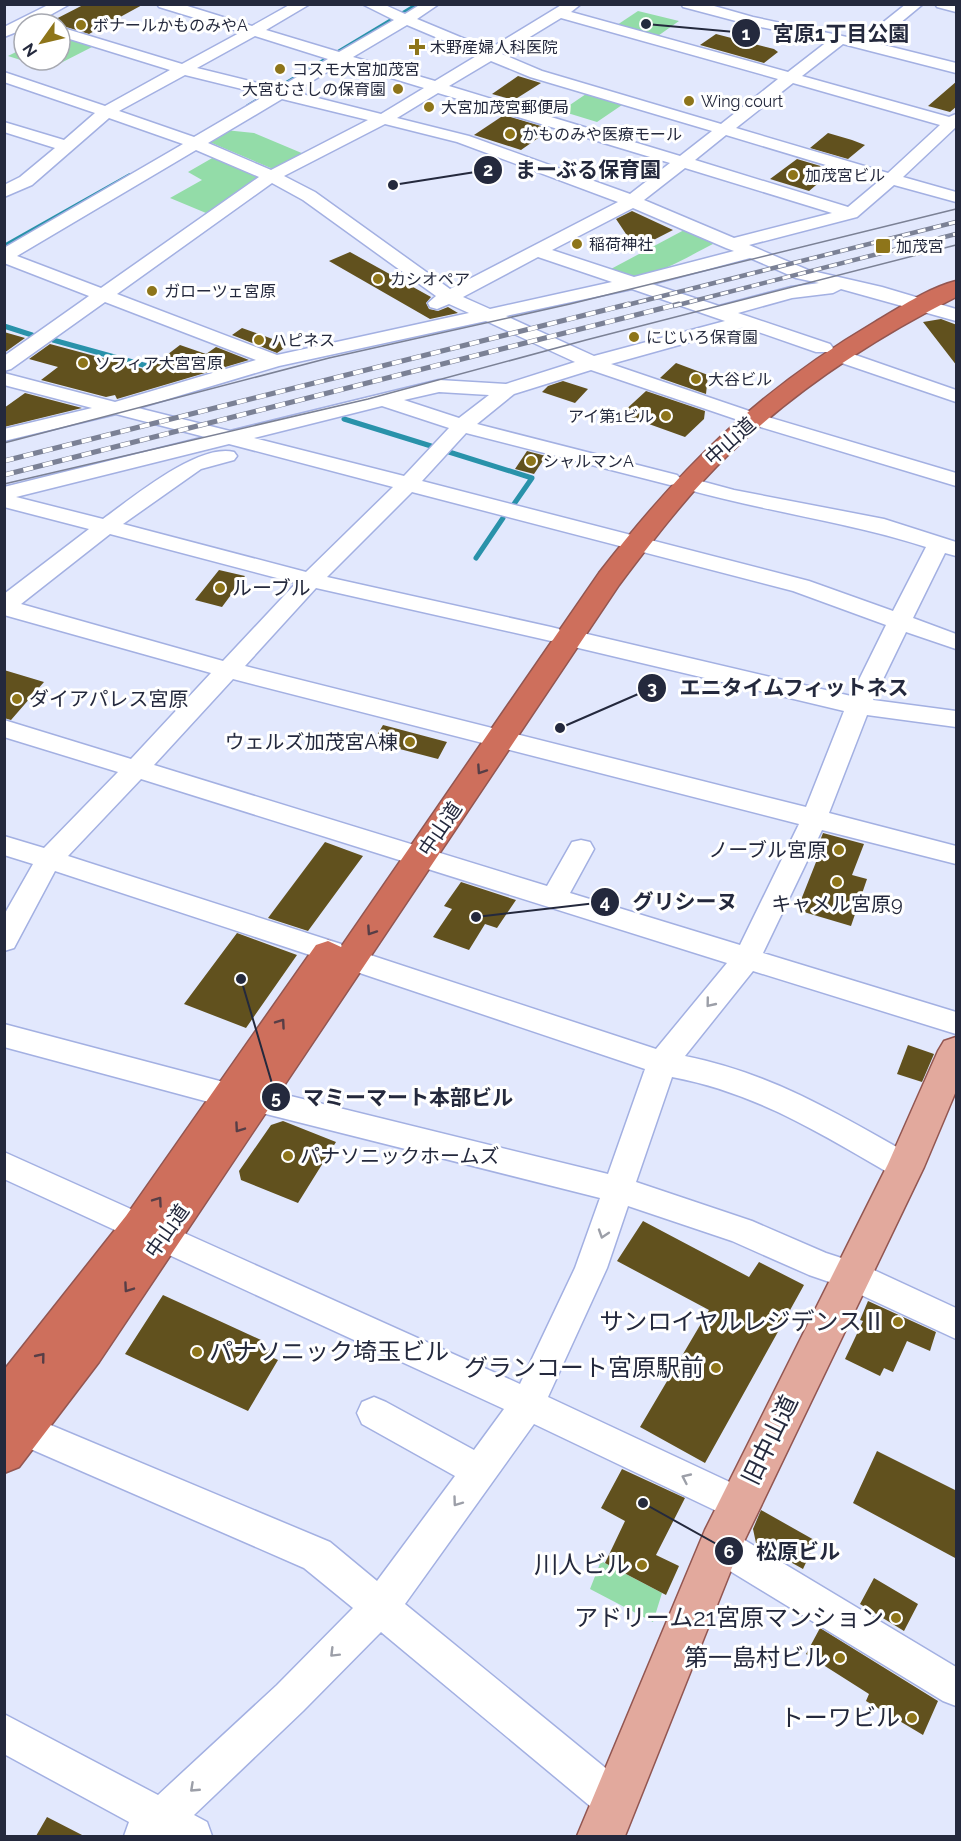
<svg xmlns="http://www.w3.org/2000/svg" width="961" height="1841" font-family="Raleway,'Noto Sans JP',sans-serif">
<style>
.green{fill:#93dca8}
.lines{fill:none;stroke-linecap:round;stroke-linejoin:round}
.stream-far1{stroke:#2992aa;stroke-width:4}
.stream{stroke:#2992aa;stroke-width:5}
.building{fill:#61511e}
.minor-casing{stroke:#a3b0e2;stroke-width:3}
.major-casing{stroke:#925651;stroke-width:3}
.highway-casing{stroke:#925651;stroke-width:3}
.minor{fill:#fff;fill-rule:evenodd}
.major{fill:#e2a99d;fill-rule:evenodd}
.highway{fill:#ce6f5c;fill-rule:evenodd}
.tram{stroke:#7b8195;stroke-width:1.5}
.rail-far1-casing{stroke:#7b8195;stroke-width:4.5}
.rail-casing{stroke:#7b8195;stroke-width:5}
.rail-far1{stroke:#fff;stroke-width:3;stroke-dasharray:8;stroke-linecap:butt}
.rail{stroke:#fff;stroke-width:4;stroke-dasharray:10;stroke-linecap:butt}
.oneway{stroke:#573e46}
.oneway2{stroke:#9c9fa8}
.poi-dot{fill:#8e751a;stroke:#fff;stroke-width:2}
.labels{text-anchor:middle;stroke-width:6;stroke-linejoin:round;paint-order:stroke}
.far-poi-label{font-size:16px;fill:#24293d;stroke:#fff;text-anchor:start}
.street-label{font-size:20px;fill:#24293d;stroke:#fff}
.poi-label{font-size:20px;fill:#24293d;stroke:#fff;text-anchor:start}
.near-poi-label{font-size:24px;fill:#24293d;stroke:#fff;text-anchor:end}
.near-street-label{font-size:24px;fill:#24293d;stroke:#fff}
.leader{fill:none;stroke:#24293d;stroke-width:2}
.callout-dot{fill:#24293d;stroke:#fff;stroke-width:2}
.mark-label{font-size:18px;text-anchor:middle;font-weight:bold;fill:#fff}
.callout-label{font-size:21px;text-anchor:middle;font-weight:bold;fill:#24293d;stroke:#fff;stroke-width:6;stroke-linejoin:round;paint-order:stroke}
</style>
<rect width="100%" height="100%" fill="#e2e8fd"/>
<path class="green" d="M638 11 679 21 655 38 614 27Z
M60 35 94 46 49 69 8 56 24 48V60H60Z
M586 94 622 105 597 122 561 111Z
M225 130 254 133 304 154 273 169 207 141Z
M214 157 262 177 206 213 170 198 202 180 188 172Z
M686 229 717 242C692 254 664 273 637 276 627 277 618 273 609 270Z
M601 1561 662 1593 653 1622 590 1589Z"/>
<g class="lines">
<path class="stream-far1" d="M248 106 418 4
M4 246 130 175"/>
<path class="stream" d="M4 326 32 335
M53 340 158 369
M344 419 431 446
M449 452 532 478 514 504
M476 558 503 518"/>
</g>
<path class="building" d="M85 4H144L89 34 50 22Z
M716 34 774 49 778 52 764 63 700 45Z
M518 76 541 83 514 100 492 94Z
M957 81V106L950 112 928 106Z
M504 115 551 129 521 150 474 135Z
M828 133 852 140 865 145 848 159 810 148Z
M797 159 834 170 809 191 770 179Z
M632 211 673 230 636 249 616 219Z
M350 252 431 297 426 303 429 309 438 311 448 307 458 313 430 319 329 261Z
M941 319 957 325V366L923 322Z
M242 328 289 345 277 353 232 335Z
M4 332 25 338 4 353Z
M50 344 147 370 180 345 206 354 216 347 249 360 117 399 115 395 106 397 41 380 58 367 29 359Z
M676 363 708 375 706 394 660 378Z
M563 381 588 389 575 403 542 392 548 386Z
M646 391 705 411 704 419 685 437 621 414Z
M25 393 82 408 4 427V408Z
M527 451 546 456 534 474 515 469Z
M219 570 245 576 222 607 195 600Z
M4 670 44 682 11 720 4 718Z
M383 725 447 742 438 759 373 742Z
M823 833 864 844 852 875 867 879 851 926 797 910 818 857 814 856Z
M325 842 363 856 308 931 268 918Z
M461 882 516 900 497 928 485 924 469 950 433 937 452 909 444 906Z
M237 933 297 955 246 1028 184 1004Z
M908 1045 934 1054 922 1082 897 1074Z
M283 1121 336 1142 298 1203 241 1180 239 1171 271 1125Z
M643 1221 749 1277 759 1262 804 1285 705 1463 640 1427 709 1310 617 1261Z
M163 1295 261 1340 258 1345 270 1350 267 1355 278 1360 248 1411 125 1354Z
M868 1301 936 1332 930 1351 907 1341 893 1372 884 1368 880 1376 845 1359 863 1321 860 1320Z
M877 1451 957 1491V1559L853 1503Z
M622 1469 685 1498 656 1555 679 1566 666 1595 605 1563 625 1521 601 1508Z
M761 1510 816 1541 803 1569 756 1543 753 1529Z
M874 1578 918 1604 904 1631 860 1604Z
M820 1628 938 1701 923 1735 866 1701 869 1694 806 1654Z
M47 1817 84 1836H36Z"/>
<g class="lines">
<defs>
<path id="minor" d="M50 4H70L34 24H24V29L4 37V27Z
M157 4H181L252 26 291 4H310L266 30 339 52 394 20 362 4H383L405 14 421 4H439L417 19 489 49 563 4H581L571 12 788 72 828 41 751 25 683 7 681 4H707L753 17 861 40 906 4H923L876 43 956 63V73L843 44 802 76 949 117 956 114V127L903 177 956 192V202L894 185 857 217 749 245 808 270 882 287 956 309V321L841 289 833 293 792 298 738 313 830 344 833 348 831 351H844L956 390V402L830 359 827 355 829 352H816L744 327 611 364 761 415 956 473V486L747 423 591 370 514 394 477 424 677 475 680 478 686 477 734 490 884 519 956 542V556L945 553 913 618 956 634V649L906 632 873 700 956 711V727L867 715 829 813 956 846V864L822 830 763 953 956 1012V1034L753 971 685 1056C774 1074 838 1114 916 1158L920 1167 916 1176 905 1180 894 1176C821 1134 757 1093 672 1077L636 1182 752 1221 826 1253 863 1265 956 1308V1339L844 1287 809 1275 732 1241 628 1206 607 1268 548 1397 751 1492 756 1504 751 1516 739 1521 727 1516 534 1424 405 1604 630 1788 635 1802 630 1816 616 1821 602 1816 381 1632 303 1711 194 1815 207 1822 212 1836H124L129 1822 4 1754V1714L158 1795 277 1685 353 1608 304 1568 10 1440 5 1429 10 1418 22 1413 330 1542 377 1581 455 1476 362 1424 357 1413 362 1402 374 1397 386 1402 474 1450 504 1409 4 1179V1152L520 1384 575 1268 600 1198 258 1112 248 1109 243 1100 241 1105 231 1108 4 1047V1024L231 1084 241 1087 245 1096 248 1091 258 1088 608 1174 645 1069 342 967 339 959 331 962 55 871 14 948 4 951V915L33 864 4 855V836L44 848 118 772 4 737V720L131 759 211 673 4 615V594L89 529 4 507V487L205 437 116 414 4 441V429L92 408 4 385V373L115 402 256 360 105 302 11 369 4 371V356L89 296 4 263V248L183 144 109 118 32 185 4 197V185L20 177 55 148 4 132V122L64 140 95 113 4 82V72L105 106 170 70 60 36V27L182 64 241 32 159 7ZM561 18 778 79 721 124 542 71 502 54ZM407 25 478 55 435 81 353 57ZM255 36 328 59 278 88 197 68ZM491 61 530 77 712 131 680 156 449 86ZM342 63 424 88 381 114 294 92ZM185 75 266 95 194 137 119 111ZM793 83 940 125 888 173 736 128ZM438 93 670 163 630 194 469 136 397 118ZM282 99 368 120 271 170 208 143ZM385 124 457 142 618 202 450 289 315 192 284 176ZM726 135 879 181 848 207 695 160ZM196 150 259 177 101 288 17 256ZM685 168 832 213 734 238 644 200ZM272 183 303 200 436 296 428 303 430 307 437 309 449 304 469 313 277 355 117 294ZM633 208 726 248 734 251 634 277 552 250ZM538 257 612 282 490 309 463 297ZM750 258 796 278 819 283 791 287 719 306 652 284ZM632 289 725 321 594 356 506 316ZM486 321 575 362 506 384 439 380 230 431 138 408 279 366ZM439 392 489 395 459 418 404 400ZM382 406 449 428 404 476 254 438ZM466 433 670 485 676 484 679 487C760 511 845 521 926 547L893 611 809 581 422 481ZM229 444 393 487 306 572 123 524 201 469 234 460 237 456 234 452C198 443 132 498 103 519L16 497ZM412 492 793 591 886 625 851 696 570 630 562 633 559 629 551 627 327 577ZM110 534 296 583 223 661 21 604ZM316 588 551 641 559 639 562 643 570 646 844 711 806 807 245 666ZM233 679 799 824 740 945 570 893 594 849 590 842 581 840 572 842 547 886 154 765ZM141 779 727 963 656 1049 352 949 344 952 341 944 68 856Z
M935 4H956V12L937 7Z
M720 1527 733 1533 956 1667V1706L943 1701 707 1557 702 1545 707 1533Z"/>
<path id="major" d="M956 1037V1091L924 1167 735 1560 625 1836H577L705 1530 888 1164 938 1051 944 1041Z"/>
<path id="highway" d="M956 281V297C873 339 795 390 728 455 687 495 653 540 619 585L99 1362 19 1467 4 1473V1370L126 1216 316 945 328 941 341 947 599 573C682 466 758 391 875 322 899 308 928 288 956 281Z"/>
</defs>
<use href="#minor" class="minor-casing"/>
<use href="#major" class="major-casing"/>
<use href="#highway" class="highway-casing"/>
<use href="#minor" class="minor"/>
<use href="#major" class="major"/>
<use href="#highway" class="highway"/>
<path class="tram" d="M4 443 329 358 570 304 956 209
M4 484 368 399 586 340 956 245"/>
<defs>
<path id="rail-far1" d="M623 306 956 222
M674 306 956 234"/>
<path id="rail" d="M4 461 629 304
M4 475 679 304"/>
</defs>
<use href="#rail-far1" class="rail-far1-casing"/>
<use href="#rail" class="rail-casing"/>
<use href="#rail-far1" class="rail-far1"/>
<use href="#rail" class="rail"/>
</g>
<defs><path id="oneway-chevron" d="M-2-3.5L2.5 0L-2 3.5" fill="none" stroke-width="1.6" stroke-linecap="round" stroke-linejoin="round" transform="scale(1.5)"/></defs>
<g class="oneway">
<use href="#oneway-chevron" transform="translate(481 770) rotate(124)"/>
<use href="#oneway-chevron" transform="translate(371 931) rotate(124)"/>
<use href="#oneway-chevron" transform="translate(281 1023) rotate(-55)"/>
<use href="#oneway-chevron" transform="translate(239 1128) rotate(125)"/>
<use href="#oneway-chevron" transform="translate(158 1201) rotate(-55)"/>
<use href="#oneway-chevron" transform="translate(128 1288) rotate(125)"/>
<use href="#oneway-chevron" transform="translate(41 1357) rotate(-51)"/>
</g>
<g class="oneway2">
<use href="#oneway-chevron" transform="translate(710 1003) rotate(129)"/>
<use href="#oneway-chevron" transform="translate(603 1234) rotate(108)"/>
<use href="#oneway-chevron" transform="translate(686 1478) rotate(-155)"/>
<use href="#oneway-chevron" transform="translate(457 1502) rotate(126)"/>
<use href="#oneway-chevron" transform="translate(334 1653) rotate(135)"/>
<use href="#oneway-chevron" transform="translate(194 1788) rotate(137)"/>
</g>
<g class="poi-dot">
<circle cx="81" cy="25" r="6"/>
<path d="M414 38h6v6h6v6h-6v6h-6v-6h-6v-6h6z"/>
<circle cx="280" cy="69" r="6"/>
<circle cx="398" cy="89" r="6"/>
<circle cx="689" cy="101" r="6"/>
<circle cx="429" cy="107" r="6"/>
<circle cx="510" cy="134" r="6"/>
<circle cx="793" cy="175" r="6"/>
<circle cx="577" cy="244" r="6"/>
<rect x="875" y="238" width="16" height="16" rx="3"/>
<circle cx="378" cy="279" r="6"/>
<circle cx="152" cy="291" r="6"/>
<circle cx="634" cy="337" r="6"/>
<circle cx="259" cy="340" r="6"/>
<circle cx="83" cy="363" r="6"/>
<circle cx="696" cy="379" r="6"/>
<circle cx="666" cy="416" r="6"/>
<circle cx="531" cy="461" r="6"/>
<circle cx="220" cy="588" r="6"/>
<circle cx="17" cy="699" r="6"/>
<circle cx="410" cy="742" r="6"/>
<circle cx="839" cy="850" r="6"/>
<circle cx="837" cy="882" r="6"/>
<circle cx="288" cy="1156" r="6"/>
<circle cx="898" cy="1322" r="6"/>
<circle cx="197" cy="1352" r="6"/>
<circle cx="716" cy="1368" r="6"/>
<circle cx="642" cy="1565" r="6"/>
<circle cx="896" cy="1618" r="6"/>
<circle cx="840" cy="1658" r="6"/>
<circle cx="912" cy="1718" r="6"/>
</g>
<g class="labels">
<g class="far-poi-label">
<text x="93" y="31">ボナールかものみやA</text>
<text x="430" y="53">木野産婦人科医院</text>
<text x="292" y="75">コスモ大宮加茂宮</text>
<text x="386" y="95" text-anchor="end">大宮むさしの保育園</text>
<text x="701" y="107">Wing court</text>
<text x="441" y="113">大宮加茂宮郵便局</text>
<text x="522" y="140">かものみや医療モール</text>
<text x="805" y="181">加茂宮ビル</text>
<text x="589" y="250">稲荷神社</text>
<text x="896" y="252">加茂宮</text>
<text x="390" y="285">カシオペア</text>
<text x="164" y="297">ガローツェ宮原</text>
<text x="646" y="343">にじいろ保育園</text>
<text x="271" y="346">ハピネス</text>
<text x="95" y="369">ソフィア大宮宮原</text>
<text x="708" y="385">大谷ビル</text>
<text x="654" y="422" text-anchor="end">アイ第1ビル</text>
<text x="543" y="467">シャルマンA</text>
</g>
<g class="street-label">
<text transform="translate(730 441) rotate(-42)" y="7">中山道</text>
<text transform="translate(440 829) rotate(-56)" y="7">中山道</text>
<text transform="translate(167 1231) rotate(-55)" y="7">中山道</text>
</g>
<g class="poi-label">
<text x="232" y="595">ルーブル</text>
<text x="29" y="706">ダイアパレス宮原</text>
<text x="398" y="749" text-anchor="end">ウェルズ加茂宮A棟</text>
<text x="827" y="857" text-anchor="end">ノーブル宮原</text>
<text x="837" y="911" text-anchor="middle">キャメル宮原9</text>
<text x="300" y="1163">パナソニックホームズ</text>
</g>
<g class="near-poi-label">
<text x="886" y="1330">サンロイヤルレジデンスⅡ</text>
<text x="209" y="1360" text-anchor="start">パナソニック埼玉ビル</text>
<text x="704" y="1376">グランコート宮原駅前</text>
<text x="630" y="1573">川人ビル</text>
<text x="884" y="1626">アドリーム21宮原マンション</text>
<text x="828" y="1666">第一島村ビル</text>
<text x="900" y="1726">トーワビル</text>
</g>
<g class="near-street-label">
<text transform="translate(770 1440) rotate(-64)" y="8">旧中山道</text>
</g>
</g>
<path class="leader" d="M646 24L746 33M393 185L488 170M560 728L652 688M476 917L605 902M241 979L276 1097M643 1503L729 1551"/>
<g class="callout-dot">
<circle cx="646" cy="24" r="6"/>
<circle cx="393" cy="185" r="6"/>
<circle cx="560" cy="728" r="6"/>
<circle cx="476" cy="917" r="6"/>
<circle cx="241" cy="979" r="6"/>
<circle cx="643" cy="1503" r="6"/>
<circle cx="746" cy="33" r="15"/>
<circle cx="488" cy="170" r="15"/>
<circle cx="652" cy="688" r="15"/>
<circle cx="605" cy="902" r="15"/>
<circle cx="276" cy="1097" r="15"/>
<circle cx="729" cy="1551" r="15"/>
</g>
<g class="mark-label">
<text x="746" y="40">1</text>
<text x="488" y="176">2</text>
<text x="652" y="694">3</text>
<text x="605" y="908">4</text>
<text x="276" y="1104">5</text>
<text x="729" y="1558">6</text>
</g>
<g class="callout-label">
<text x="841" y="41">宮原1丁目公園</text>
<text x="588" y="177">まーぶる保育園</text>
<text x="794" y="695">エニタイムフィットネス</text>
<text x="685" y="909">グリシーヌ</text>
<text x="408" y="1105">マミーマート本部ビル</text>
<text x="798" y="1559">松原ビル</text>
</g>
<rect width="961" height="1841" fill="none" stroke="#24293d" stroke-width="12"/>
<g transform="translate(42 42) rotate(236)"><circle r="28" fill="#ffffff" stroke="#a7a9b1" stroke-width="1.5"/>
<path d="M0-4.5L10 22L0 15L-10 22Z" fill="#8e751a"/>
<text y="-9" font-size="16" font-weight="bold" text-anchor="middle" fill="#24293d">N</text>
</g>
</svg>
